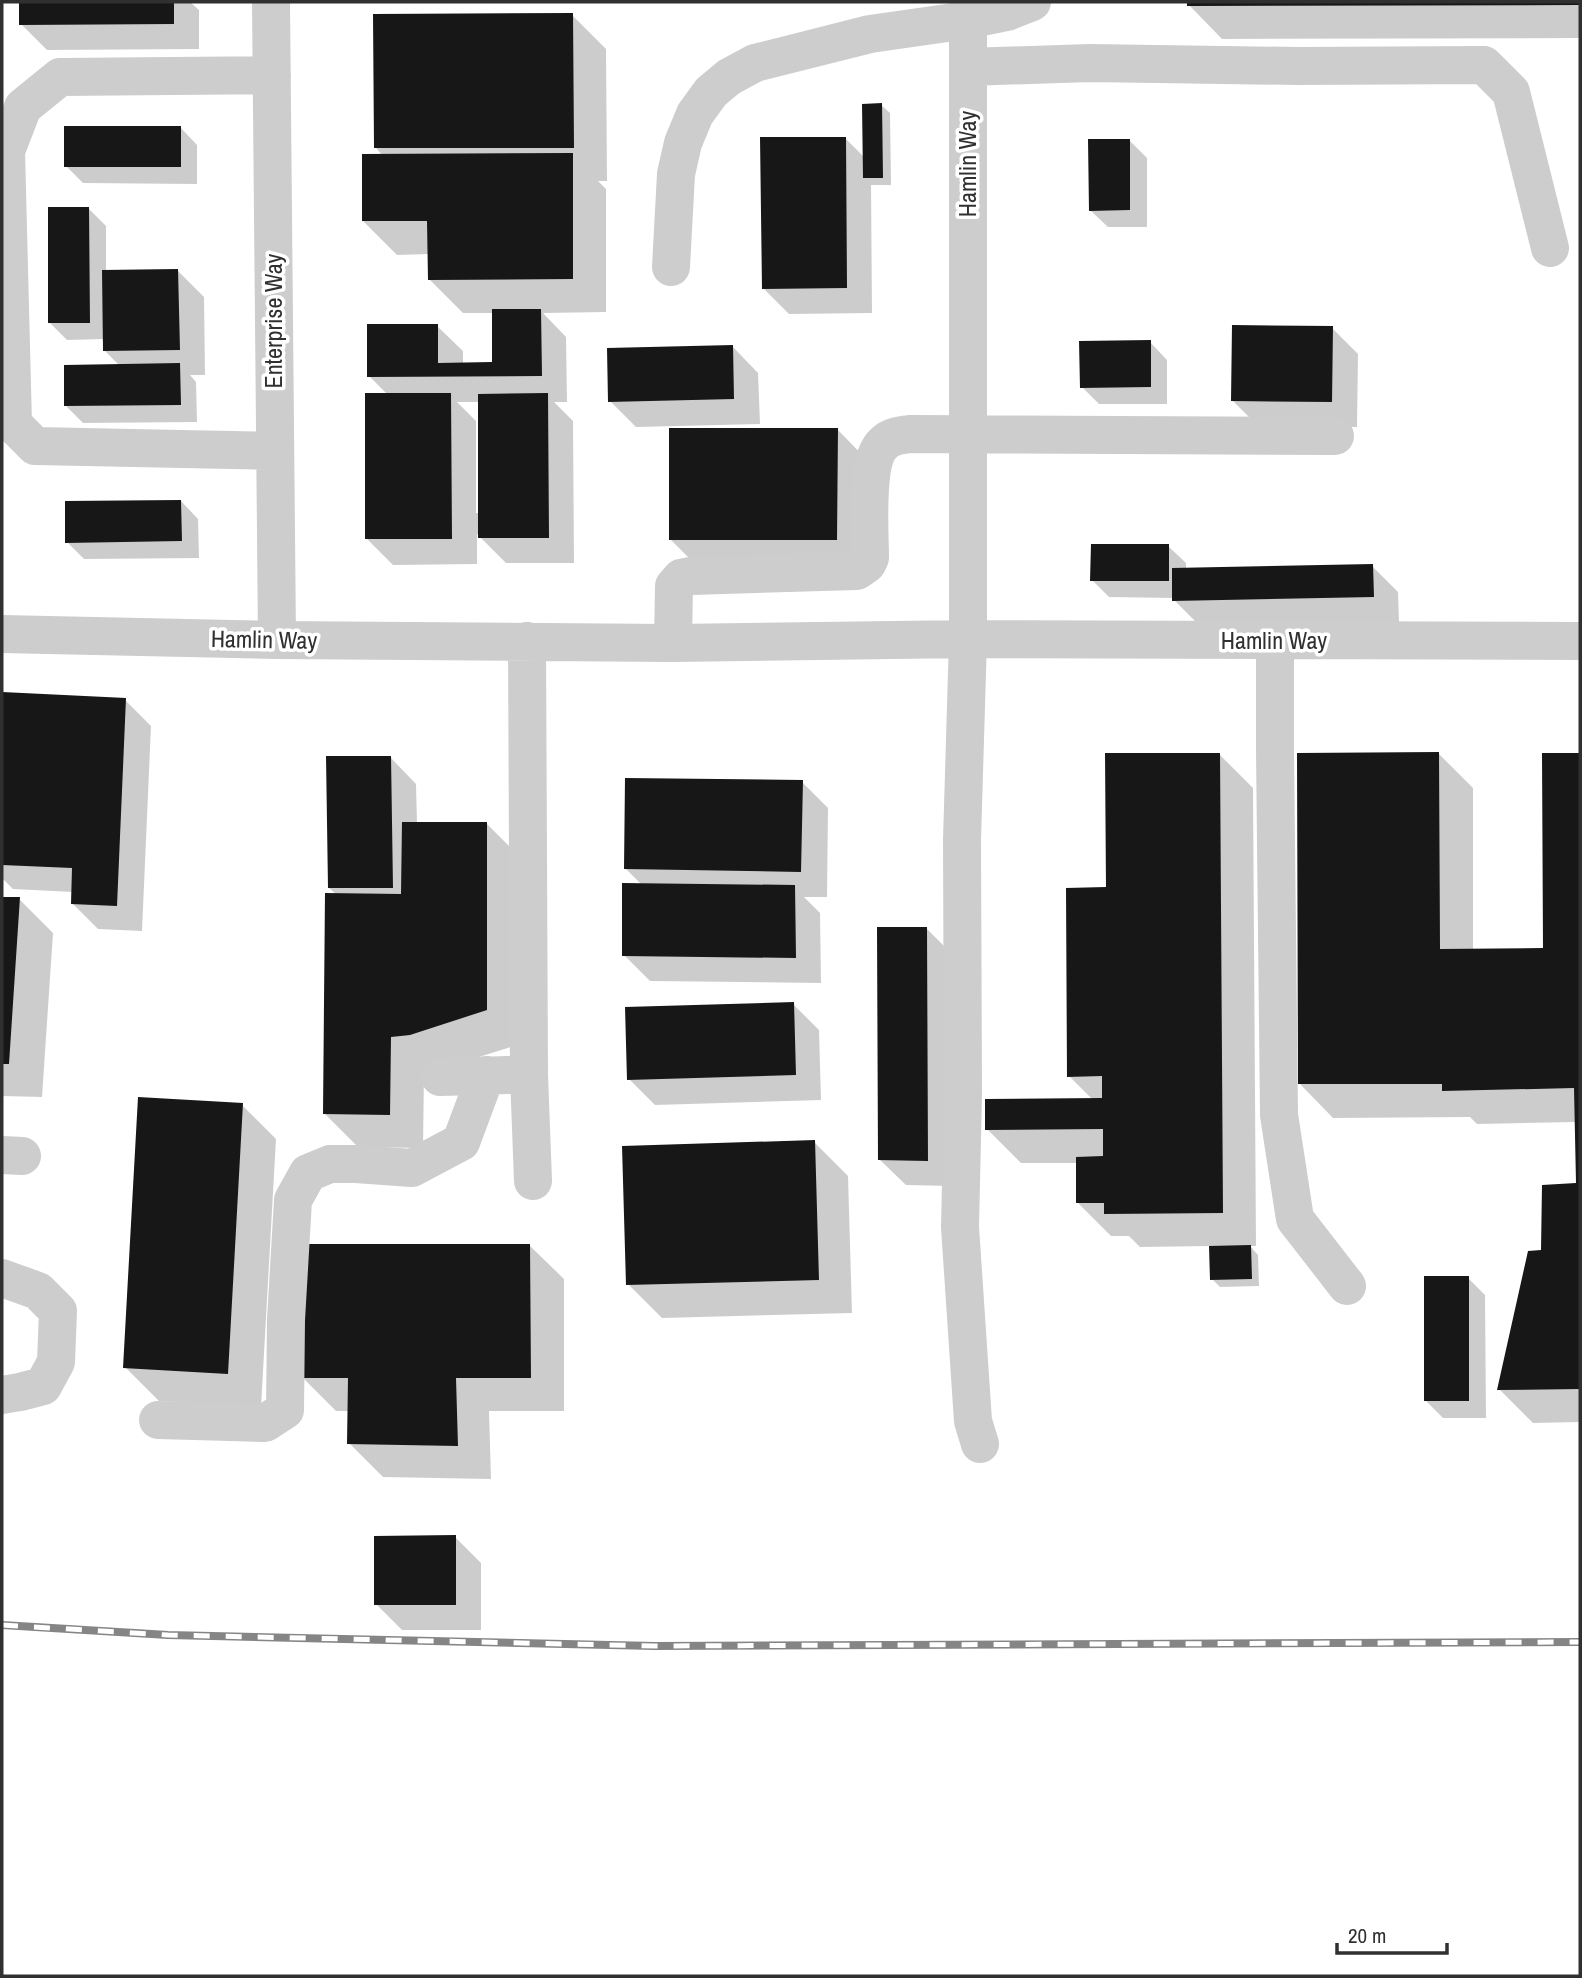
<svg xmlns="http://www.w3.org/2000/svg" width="1582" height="1978" font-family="'Archivo Narrow',sans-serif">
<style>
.shadow{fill:#0003;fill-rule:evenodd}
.building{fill:#171717}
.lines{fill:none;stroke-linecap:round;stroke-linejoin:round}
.minor{stroke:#cdcdcd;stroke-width:38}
.rail-casing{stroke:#858585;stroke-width:8}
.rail{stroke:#fff;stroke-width:5;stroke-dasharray:16;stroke-linecap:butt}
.labels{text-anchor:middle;stroke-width:7;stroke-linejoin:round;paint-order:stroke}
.street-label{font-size:24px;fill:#303030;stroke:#fff}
</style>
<rect width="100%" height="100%" fill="#fff"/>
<path class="shadow" d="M21 2H190L199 10V49L47 50 21 24Z
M1189 2H1580V38L1222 39 1189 5Z
M572 15 606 49 607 181H598L606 189V312L543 313 566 337 567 402H554L573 421 574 563H506L477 534V564L393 565 367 539 388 395 369 376 437 326 463 351V364H494V313H463L429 279V254L397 255 363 221 383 156 376 148ZM457 402H480V513H476V421Z
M881 105 890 113 891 185H871L872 313 789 314 764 289 845 138 865 158Z
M180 127 197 145V184L83 183 66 166Z
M1130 141 1147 158V227H1108L1090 210Z
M89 209 106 226V272L178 271 204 297 205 375H190L196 382 197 422 83 423 66 406 120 366 105 351V339L67 340 50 323Z
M1332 328 1358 354 1357 427H1259L1233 401Z
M1150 342 1167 360V404H1099L1082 387Z
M733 347 758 373 760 424 636 427 610 401Z
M838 430 871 464V573H704L670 539Z
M181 501 198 519 199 558 84 559 67 542Z
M1168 546 1186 563V570L1372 566 1398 592 1399 622 1200 626 1174 600V598L1109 597 1092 580Z
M2 694 125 700 151 726 142 931 98 929 72 903 73 892 13 889 2 878Z
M1219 754 1253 788 1256 1246H1250L1258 1255 1259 1286 1220 1287 1212 1279 1211 1246 1140 1247 1129 1236H1111L1077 1202V1163H1021L987 1129 1093 1100 1069 1076 1108 889Z
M1439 754 1473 788V950H1544V755H1580V1422L1533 1423 1499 1389 1543 1251 1578 1185 1576 1122 1477 1124 1470 1117 1333 1118 1300 1084Z
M391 758 416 784 417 824 486 823 520 857V1044L444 1068 424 1071 423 1148 358 1147 325 1114 337 895 329 888Z
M802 782 828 808 827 897H804L820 913 821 983 650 981 624 955 642 885 626 869Z
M2 898 19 899 53 933 42 1097 2 1096Z
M926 928 952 954 953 1186 906 1185 880 1160Z
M793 1004 819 1030 821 1100 655 1105 629 1079Z
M242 1105 276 1139 261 1407 159 1401 125 1367Z
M814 1142 848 1176 852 1313 662 1318 628 1284Z
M530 1246 564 1279V1411H489L491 1479 383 1477 349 1443V1411H336L302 1377Z
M1468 1278 1485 1295 1486 1418H1443L1426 1401Z
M455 1537 481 1563V1630H402L376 1604Z"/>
<path class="building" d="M19 2H174V24L19 25Z
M1187 2H1580V5L1187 6Z
M573 13 574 148H374L373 14Z
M882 103 883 178H863L862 104Z
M64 126H181V167H64Z
M760 137H846L847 288 762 289Z
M1088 139H1130V210L1089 211Z
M573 153V279L428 280 427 221H362V154Z
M48 207H89L90 323H48Z
M178 269 180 350 103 351 102 270Z
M492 309H541L542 376 367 377V324H438V363L492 362Z
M1232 325 1333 326 1332 402 1231 401Z
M1151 340V387L1080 388 1079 341Z
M733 345 734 399 608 402 607 348Z
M180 363 181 405 64 406V365Z
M365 393H451L452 539H365Z
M548 393 549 538H478V394Z
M669 428H838L837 540H669Z
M181 500 182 541 65 543V501Z
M1091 544H1169V581H1090Z
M1373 564 1374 597 1172 601V568Z
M2 692 126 698 117 906 71 904 72 868 2 865Z
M1439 752 1440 949 1543 948 1542 753H1580V1389L1497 1390 1528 1251 1541 1250 1542 1185 1576 1183 1574 1088 1442 1091V1084H1298L1297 753Z
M1105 753H1220L1223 1213 1104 1214V1203H1076V1157L1103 1156V1129L985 1130V1099L1102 1098V1076L1067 1077 1066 888 1106 887Z
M326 756H391L393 888H328Z
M625 778 803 780 801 872 624 869Z
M402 822H487V1010L410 1035 391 1037 390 1115 323 1114 325 893 401 894Z
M622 883 795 885 796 958 622 956Z
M2 897H20L9 1064H2Z
M877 927H927L928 1161 878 1160Z
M794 1002 796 1075 627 1080 625 1007Z
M138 1097 243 1103 228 1374 123 1368Z
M815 1140 819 1280 626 1285 622 1146Z
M300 1244H530L531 1378H456L458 1446 347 1444 348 1378H300Z
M1251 1245 1252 1279 1210 1280 1209 1246Z
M1424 1276H1469V1401H1424Z
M456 1535V1605H374V1536Z"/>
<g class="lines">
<path class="minor" d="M271 2 277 640
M968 2V639L962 840 963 1094 960 1227 973 1421 980 1444
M968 67 1090 63 1297 66 1484 65 1511 92 1550 248
M272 75 60 77 23 107 6 151 13 424 35 446 275 451
M671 267 676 174 683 143 695 114 711 92 729 77 755 63 870 34 968 20 1007 12 1032 2
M2 634 277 640 673 643 968 639 1580 641
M527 641 529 1075 533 1181
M1275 641V750L1279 1115 1295 1219 1347 1286
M673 643 674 586 681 578 691 576 857 571 867 564 870 558C870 531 864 460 884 443 891 436 901 435 910 434L1335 436
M440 1077 509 1075
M2 1155 22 1156
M2 1278 38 1291 58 1311 56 1362 43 1386 20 1392 2 1395
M158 1420 265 1423 285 1410 286 1320 293 1200 308 1173 330 1164H356L412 1168 461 1142 486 1075"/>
<defs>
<path id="rail" d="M2 1625 168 1635 655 1646 1580 1642"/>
</defs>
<use href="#rail" class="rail-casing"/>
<use href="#rail" class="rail"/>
</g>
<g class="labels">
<g class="street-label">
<text transform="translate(968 164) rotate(-90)" y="8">Hamlin Way</text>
<text transform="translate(274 321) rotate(-90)" y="8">Enterprise Way</text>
<text transform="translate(264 640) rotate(1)" y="8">Hamlin Way</text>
<text x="1274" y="649">Hamlin Way</text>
</g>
</g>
<rect width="1582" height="1978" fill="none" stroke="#303030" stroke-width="7"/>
<path d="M1337 1943v10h110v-10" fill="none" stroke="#303030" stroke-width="3.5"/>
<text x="1348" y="1943" font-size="21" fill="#303030" stroke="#ffffff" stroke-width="5" paint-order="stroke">20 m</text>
</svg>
